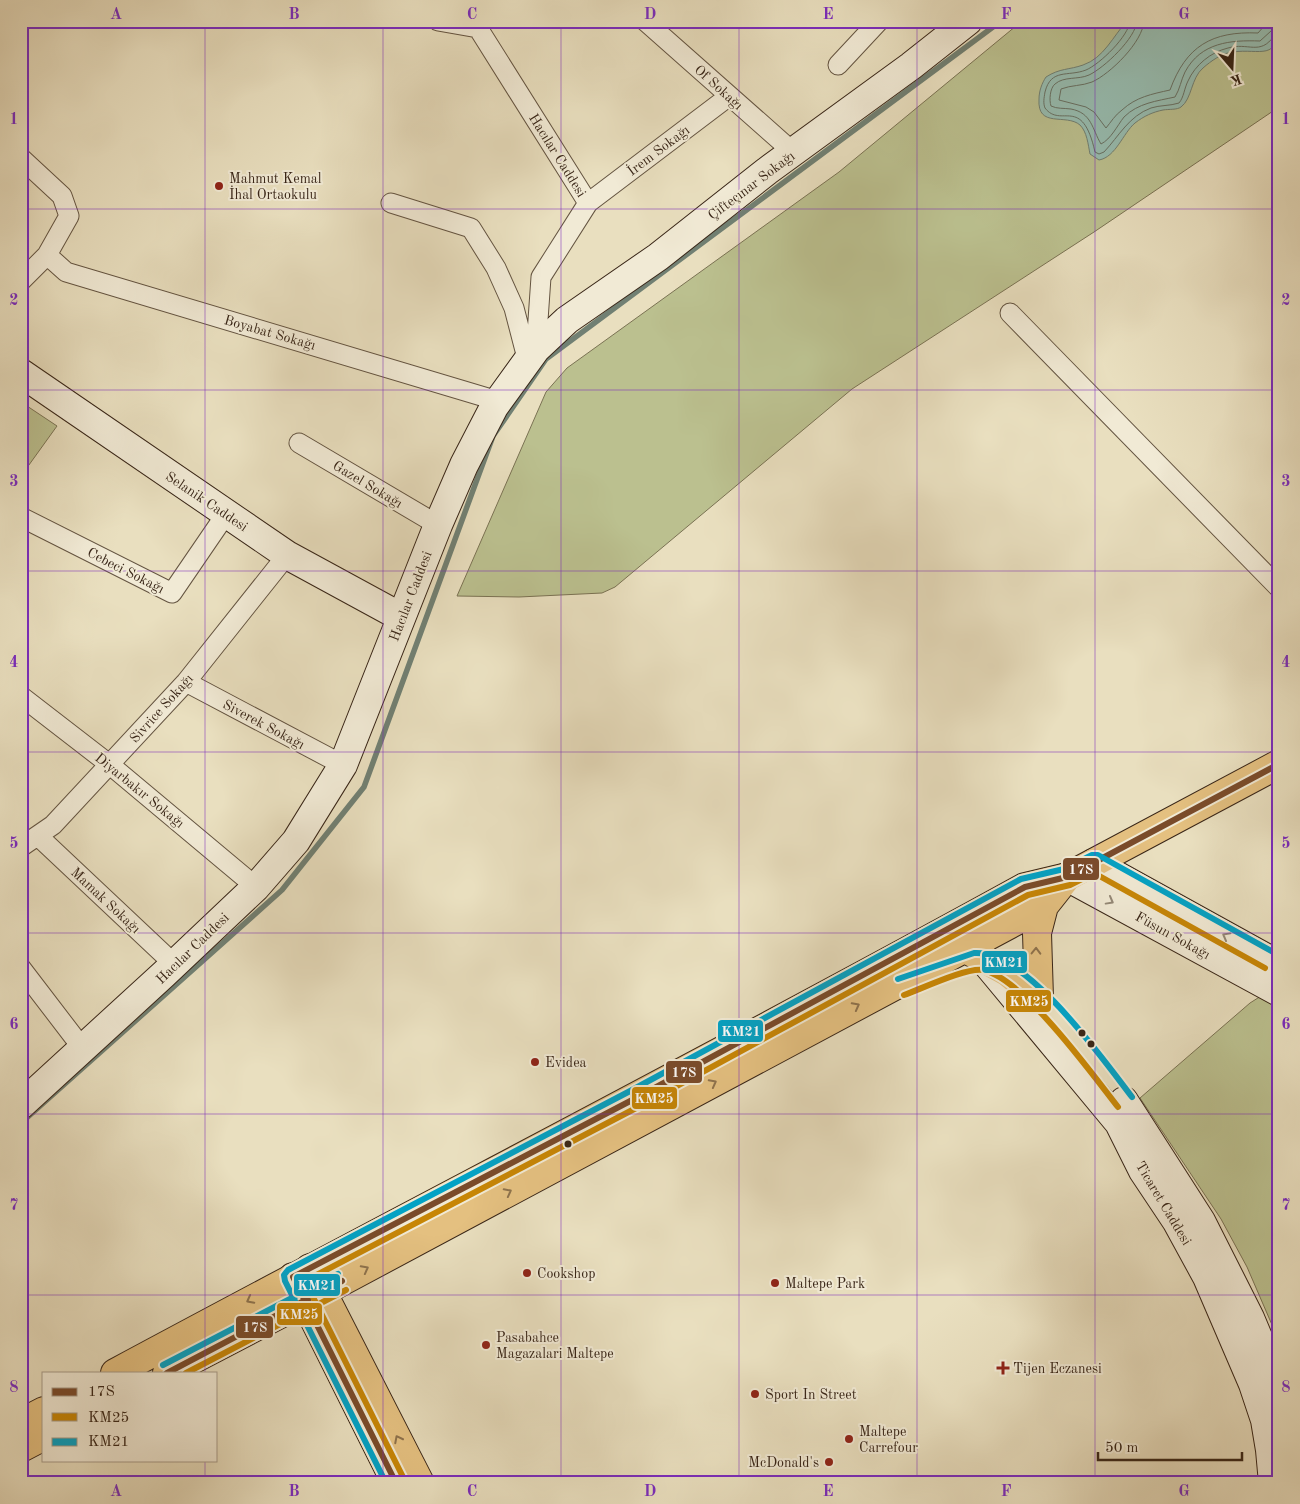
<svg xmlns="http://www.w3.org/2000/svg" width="1300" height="1504" font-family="'Old Standard TT',serif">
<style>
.green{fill:#bbc08f;stroke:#7a7253}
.water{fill:#97bdb1;stroke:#718073}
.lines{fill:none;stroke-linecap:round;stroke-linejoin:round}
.shore{stroke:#687164;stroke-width:1}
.stream{stroke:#718073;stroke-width:5.5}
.street-casing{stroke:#645441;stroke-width:21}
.secondary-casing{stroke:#382517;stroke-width:30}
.primary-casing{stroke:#382517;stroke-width:30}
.highway-casing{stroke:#382517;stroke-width:30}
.street{stroke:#f1ead5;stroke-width:19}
.secondary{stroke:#f1ead5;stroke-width:28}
.primary{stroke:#e4c080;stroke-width:28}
.highway{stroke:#e4c080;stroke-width:28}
.bus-1-casing{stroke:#f1ead5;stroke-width:10}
.bus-2-casing{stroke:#f1ead5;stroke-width:10}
.bus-3-casing{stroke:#f1ead5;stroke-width:10}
.bus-1{stroke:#7a4b2a;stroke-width:6}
.bus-2{stroke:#c78606;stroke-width:6}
.bus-3{stroke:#03a2c5;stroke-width:6}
.oneway{stroke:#948876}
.oneway2{stroke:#8e724c}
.grid{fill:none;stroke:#7b2cbf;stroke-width:1;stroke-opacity:0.55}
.poi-dot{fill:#8f2418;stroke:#f1ead5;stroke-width:2}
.bus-dot{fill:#382517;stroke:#f1ead5;stroke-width:2}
.labels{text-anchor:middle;stroke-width:4;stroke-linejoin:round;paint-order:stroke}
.street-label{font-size:14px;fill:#382517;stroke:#f1ead5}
.poi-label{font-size:14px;fill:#382517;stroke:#f1ead5;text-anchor:start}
.line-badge{stroke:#f1ead5;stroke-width:2}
.badge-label{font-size:14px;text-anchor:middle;font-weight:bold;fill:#fff}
.neatline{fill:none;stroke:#7b2cbf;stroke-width:2}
.grid-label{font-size:16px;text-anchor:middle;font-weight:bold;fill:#7b2cbf}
</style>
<rect width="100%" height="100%" fill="#e9dfbf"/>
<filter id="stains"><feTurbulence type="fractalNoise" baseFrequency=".004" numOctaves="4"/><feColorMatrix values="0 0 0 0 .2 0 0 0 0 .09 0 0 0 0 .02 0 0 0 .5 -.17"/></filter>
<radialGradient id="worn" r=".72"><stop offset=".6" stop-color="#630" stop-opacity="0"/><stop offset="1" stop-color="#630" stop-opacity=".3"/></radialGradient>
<path class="green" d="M1022 21H1279V107L1094 232 852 389 615 587 602 593 519 597 457 596 546 392 567 368 839 172Z
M21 402 57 426 21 476Z
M1272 989 1279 992V1341L1247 1267 1221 1219 1140 1098 1250 1003Z"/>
<path class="water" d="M1127 21H1279C1279 63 1260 48 1233 52 1222 53 1211 61 1203 68 1191 78 1192 99 1181 107 1177 110 1169 109 1163 110 1153 112 1144 116 1135 123 1123 133 1116 157 1099 160L1090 154C1088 144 1087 132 1080 125 1066 113 1037 129 1039 99 1039 91 1042 83 1046 77 1060 68 1069 70 1083 65 1104 58 1113 36 1127 21Z"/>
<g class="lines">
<path class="shore" d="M1130 21C1129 36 1100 64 1086 70 1068 77 1051 68 1045 92 1044 98 1043 103 1045 108 1061 129 1082 94 1095 152L1099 154 1104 152C1119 136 1129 116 1151 108 1160 105 1170 106 1179 103 1184 97 1184 89 1188 81 1195 65 1211 52 1228 48 1248 42 1260 56 1274 36L1279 35
M1137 21C1136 38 1104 68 1089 75 1078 80 1064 76 1055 84 1050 88 1049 100 1051 106 1057 109 1064 108 1071 109 1092 113 1092 129 1101 144 1111 139 1117 126 1124 117 1138 103 1157 101 1175 97 1180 89 1181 80 1185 72 1201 42 1231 40 1260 41L1271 31 1279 29
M1144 21C1143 42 1110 74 1092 82 1082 86 1071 85 1061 89L1059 100 1086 107 1094 112 1106 128C1111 122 1115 115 1122 110 1136 97 1152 94 1170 90 1186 46 1212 31 1258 33L1265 25 1275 21"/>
<path class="stream" d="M21 1123 282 890 364 787 493 436 546 359 1001 21"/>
<defs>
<path id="street" d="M438 21 478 28
M477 21 478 28 588 203 541 277 536 349
M645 21 793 152
M838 65 879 21
M21 158 62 196 69 216 47 255 21 281
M391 203 471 228 496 268 514 308 528 362
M588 203 728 97
M47 255 66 272 498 401
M1010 313 1279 588
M299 443 438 525
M21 517 172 593 226 514
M186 682 343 765
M21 696 109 764 256 887
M38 836 175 965
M21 847 53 825 186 682 287 555
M21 968 83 1049"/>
<path id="secondary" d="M21 373 287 555 401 617
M1094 863 1279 965
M1067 877 1279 992
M987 964 1119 1123 1143 1171 1177 1222 1207 1277 1253 1384 1265 1420 1270 1450 1273 1483
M1124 1101 1201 1221 1250 1318 1279 1387
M21 1105 164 974 256 887 296 841 343 765 438 525 464 465 494 407 536 349 567 320 658 257 767 171 911 66 968 21"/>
<path id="primary" d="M961 932 964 948 1007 972 1039 998
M1039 998 1037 933 1044 906
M115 1373C418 1210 724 1053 1025 887L1067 877 1279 764
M167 1373 322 1292 1044 906 1067 877
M21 1423 44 1411
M21 1448 44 1436"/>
<path id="highway" d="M310 1268 420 1483
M293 1277 396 1483"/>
</defs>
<use href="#street" class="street-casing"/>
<use href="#secondary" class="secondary-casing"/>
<use href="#primary" class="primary-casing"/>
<use href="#highway" class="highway-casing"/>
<use href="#street" class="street"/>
<use href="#secondary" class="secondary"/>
<use href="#primary" class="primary"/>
<use href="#highway" class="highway"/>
<defs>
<path id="bus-1" d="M167 1373 342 1281
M396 1483 293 1277 636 1098 1025 887 1067 877 1279 764"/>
<path id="bus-2" d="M904 995C921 989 967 967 983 970 1023 978 1092 1074 1118 1107
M186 1373 346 1290
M404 1479 305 1281 640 1106 1028 895 1070 885 1094 873 1265 968"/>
<path id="bus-3" d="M898 979 974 953C1025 949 1102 1058 1132 1097
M163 1365 338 1274
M386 1483 285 1281 284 1275 288 1270 632 1090 1021 879 1064 869 1092 855H1098L1273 952"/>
</defs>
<use href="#bus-1" class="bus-1-casing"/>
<use href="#bus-2" class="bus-2-casing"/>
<use href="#bus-3" class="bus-3-casing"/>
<use href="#bus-1" class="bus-1"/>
<use href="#bus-2" class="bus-2"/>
<use href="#bus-3" class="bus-3"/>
</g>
<defs><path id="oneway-chevron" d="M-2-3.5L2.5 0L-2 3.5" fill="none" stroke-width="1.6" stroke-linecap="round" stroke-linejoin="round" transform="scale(1.25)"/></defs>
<g class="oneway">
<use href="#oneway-chevron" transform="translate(1110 901) rotate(29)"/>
<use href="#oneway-chevron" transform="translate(1226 936) rotate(-151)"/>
</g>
<g class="oneway2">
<use href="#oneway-chevron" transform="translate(1036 951) rotate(-89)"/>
<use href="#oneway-chevron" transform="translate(856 1006) rotate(-28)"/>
<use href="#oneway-chevron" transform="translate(713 1083) rotate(-28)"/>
<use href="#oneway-chevron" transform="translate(508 1192) rotate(-28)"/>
<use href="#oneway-chevron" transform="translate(365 1269) rotate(-28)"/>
<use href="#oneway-chevron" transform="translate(250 1300) rotate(152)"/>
<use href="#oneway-chevron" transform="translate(398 1439) rotate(-117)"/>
</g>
<path class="grid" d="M205 21V1373M383 21V1483M561 21V1483M739 21V1483M917 21V1483M1095 21V1483M21 209H1279M21 390H1279M21 571H1279M21 752H1279M21 933H1279M21 1114H1279M21 1295H1279M205 1460V1483"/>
<g class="poi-dot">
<circle cx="219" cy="186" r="5"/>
<circle cx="535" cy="1062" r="5"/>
<circle cx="527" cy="1273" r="5"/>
<circle cx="775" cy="1283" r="5"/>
<circle cx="486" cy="1345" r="5"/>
<path d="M1000.5 1360.5h5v5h5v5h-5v5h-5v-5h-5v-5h5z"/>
<circle cx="755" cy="1394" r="5"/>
<circle cx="849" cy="1439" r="5"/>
<circle cx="829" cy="1462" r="5"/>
</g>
<g class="bus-dot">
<circle cx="1082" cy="1033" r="4.5"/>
<circle cx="1091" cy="1044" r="4.5"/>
<circle cx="568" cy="1144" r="4.5"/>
</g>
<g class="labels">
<g class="street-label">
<text transform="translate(719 87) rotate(42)" y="5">Of Sokağı</text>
<text transform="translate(658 150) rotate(-37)" y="5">İrem Sokağı</text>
<text transform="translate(558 155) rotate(58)" y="5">Hacılar Caddesi</text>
<text transform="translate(751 185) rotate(-37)" y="5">Çifteçınar Sokağı</text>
<text transform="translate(270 332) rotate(16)" y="5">Boyabat Sokağı</text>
<text transform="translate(368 484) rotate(31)" y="5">Gazel Sokağı</text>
<text transform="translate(207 501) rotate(34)" y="5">Selanik Caddesi</text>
<text transform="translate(126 570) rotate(27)" y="5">Cebeci Sokağı</text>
<text transform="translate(410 596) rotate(-69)" y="5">Hacılar Caddesi</text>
<text transform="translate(161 708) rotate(-48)" y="5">Sivrice Sokağı</text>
<text transform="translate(264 724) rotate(28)" y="5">Siverek Sokağı</text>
<text transform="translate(140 790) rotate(39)" y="5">Diyarbakır Sokağı</text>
<text transform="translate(106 900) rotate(43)" y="5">Mamak Sokağı</text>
<text transform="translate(1173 935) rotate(29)" y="5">Füsun Sokağı</text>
<text transform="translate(192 948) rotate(-44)" y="5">Hacılar Caddesi</text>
<text transform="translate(1164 1203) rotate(59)" y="5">Ticaret Caddesi</text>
</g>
<g class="poi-label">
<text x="229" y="183">Mahmut Kemal<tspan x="229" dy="16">İhal Ortaokulu</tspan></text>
<text x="545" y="1067">Evidea</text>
<text x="537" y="1278">Cookshop</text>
<text x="785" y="1288">Maltepe Park</text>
<text x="496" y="1342">Pasabahce<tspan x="496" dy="16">Magazalari Maltepe</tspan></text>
<text x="1013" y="1373">Tijen Eczanesi</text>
<text x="765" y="1399">Sport In Street</text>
<text x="859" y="1436">Maltepe<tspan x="859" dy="16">Carrefour</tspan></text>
<text x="819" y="1467" text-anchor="end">McDonald's</text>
</g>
</g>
<g class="line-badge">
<rect x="1062" y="857" width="38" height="24" rx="5" fill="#7a4b2a"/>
<rect x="981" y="950" width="47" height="24" rx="5" fill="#03a2c5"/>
<rect x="1005" y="989" width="47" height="24" rx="5" fill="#c78606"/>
<rect x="717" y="1019" width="47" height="24" rx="5" fill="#03a2c5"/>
<rect x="665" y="1060" width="38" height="24" rx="5" fill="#7a4b2a"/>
<rect x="631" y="1086" width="47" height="24" rx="5" fill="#c78606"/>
<rect x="293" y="1273" width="48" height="24" rx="5" fill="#03a2c5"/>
<rect x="276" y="1302" width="47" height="24" rx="5" fill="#c78606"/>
<rect x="235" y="1315" width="39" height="24" rx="5" fill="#7a4b2a"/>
</g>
<g class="badge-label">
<text x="1081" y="874">17S</text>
<text x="1004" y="967">KM21</text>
<text x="1029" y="1006">KM25</text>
<text x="741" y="1036">KM21</text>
<text x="684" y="1077">17S</text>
<text x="654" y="1103">KM25</text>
<text x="317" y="1290">KM21</text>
<text x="299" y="1319">KM25</text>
<text x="255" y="1332">17S</text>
</g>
<rect width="1300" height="1504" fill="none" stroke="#e9dfbf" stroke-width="55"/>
<rect x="42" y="1372" width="175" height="90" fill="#f1ead5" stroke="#a79b89"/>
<rect x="52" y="1388" width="25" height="8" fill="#7a4b2a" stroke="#a79b89"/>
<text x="88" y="1396" font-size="15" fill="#382517">17S</text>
<rect x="52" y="1413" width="25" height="8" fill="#c78606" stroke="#a79b89"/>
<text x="88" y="1422" font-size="15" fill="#382517">KM25</text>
<rect x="52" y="1438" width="25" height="8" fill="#03a2c5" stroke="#a79b89"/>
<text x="88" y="1446" font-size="15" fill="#382517">KM21</text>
<g transform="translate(1232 68) rotate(161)" stroke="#f1ead5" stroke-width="4" paint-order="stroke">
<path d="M0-4L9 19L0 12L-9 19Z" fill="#382517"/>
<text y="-8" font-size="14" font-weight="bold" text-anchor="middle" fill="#382517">K</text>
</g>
<path d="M1098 1452v8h144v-8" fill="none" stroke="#382517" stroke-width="2.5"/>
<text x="1105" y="1452" font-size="15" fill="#382517" stroke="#f1ead5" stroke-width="4" paint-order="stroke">50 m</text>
<rect x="28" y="28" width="1244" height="1448" class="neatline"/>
<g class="grid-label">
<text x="116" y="19">A</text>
<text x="294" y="19">B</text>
<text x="472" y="19">C</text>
<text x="650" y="19">D</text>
<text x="828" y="19">E</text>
<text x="1006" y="19">F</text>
<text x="1184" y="19">G</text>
<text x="14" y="124">1</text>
<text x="1286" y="124">1</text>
<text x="14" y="305">2</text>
<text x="1286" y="305">2</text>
<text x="14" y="486">3</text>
<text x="1286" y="486">3</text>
<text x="14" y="667">4</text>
<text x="1286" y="667">4</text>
<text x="14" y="848">5</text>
<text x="1286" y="848">5</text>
<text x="14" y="1029">6</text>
<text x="1286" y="1029">6</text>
<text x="14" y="1210">7</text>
<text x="1286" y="1210">7</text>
<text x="14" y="1392">8</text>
<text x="1286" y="1392">8</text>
<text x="116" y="1496">A</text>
<text x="294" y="1496">B</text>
<text x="472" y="1496">C</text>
<text x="650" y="1496">D</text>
<text x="828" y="1496">E</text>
<text x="1006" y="1496">F</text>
<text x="1184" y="1496">G</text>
</g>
<rect width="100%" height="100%" filter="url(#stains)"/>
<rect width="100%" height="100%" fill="url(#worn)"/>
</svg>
